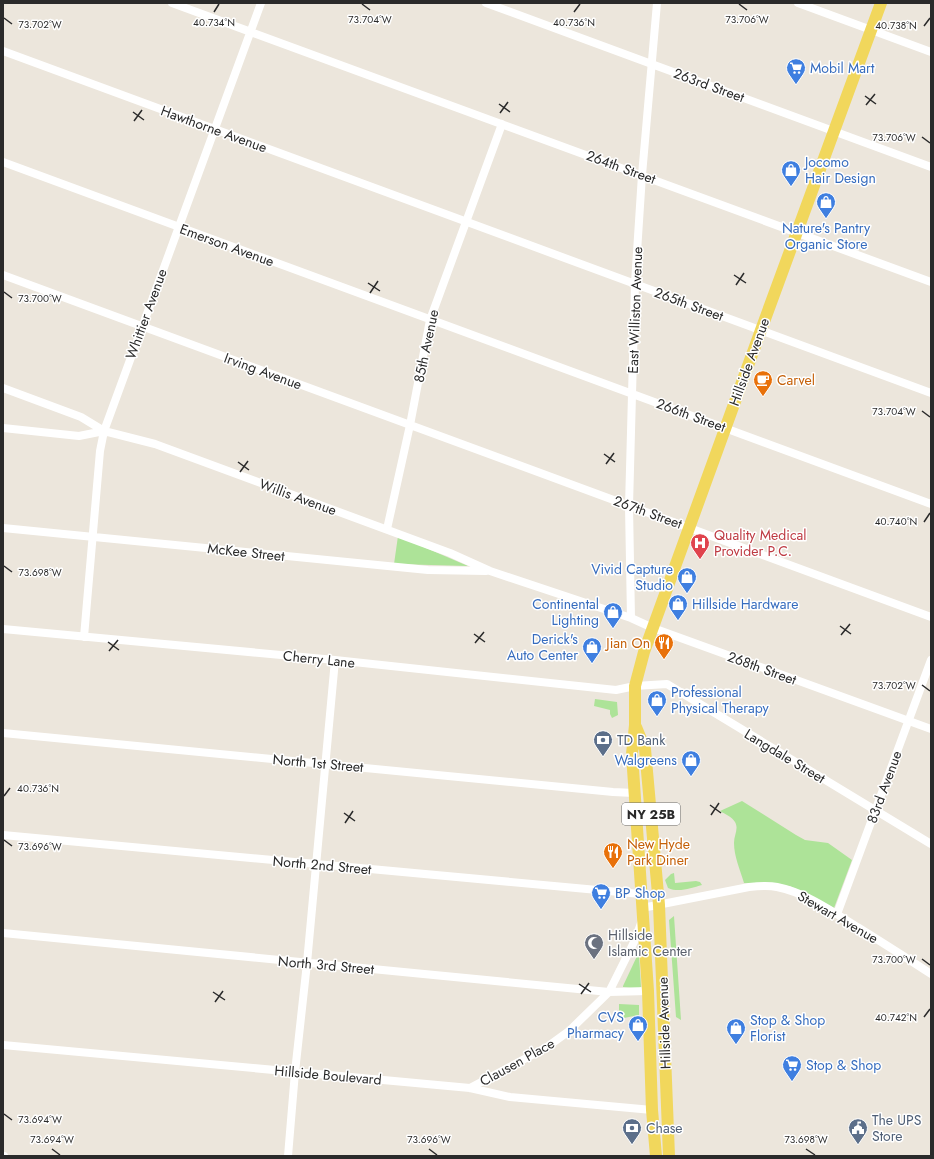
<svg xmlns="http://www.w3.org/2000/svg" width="934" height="1159" font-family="Jost,sans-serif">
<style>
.green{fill:#ade398}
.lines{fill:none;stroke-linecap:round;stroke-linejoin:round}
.street{stroke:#fff;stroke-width:8}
.primary{stroke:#f1d75c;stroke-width:12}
.ticks{fill:none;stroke:#2a2a2a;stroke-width:1.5}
.labels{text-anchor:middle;stroke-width:3;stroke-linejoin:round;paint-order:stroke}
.shield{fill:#fff;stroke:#6a6a6a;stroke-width:1}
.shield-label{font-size:13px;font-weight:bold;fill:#2a2a2a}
.shop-label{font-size:14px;fill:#366cbe;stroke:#fff;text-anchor:start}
.street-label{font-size:14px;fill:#2a2a2a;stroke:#fff}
.food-label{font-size:14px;fill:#c56008;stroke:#fff;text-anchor:start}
.health-label{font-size:14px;fill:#be3a42;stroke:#fff;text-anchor:start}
.service-label{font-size:14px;fill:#4e5e75;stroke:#fff;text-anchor:start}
.worship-label{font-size:14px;fill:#5b616d;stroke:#fff;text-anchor:start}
.ticks-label{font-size:10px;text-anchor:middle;fill:#2a2a2a;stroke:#fff;stroke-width:3;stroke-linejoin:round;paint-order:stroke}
</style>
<rect width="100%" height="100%" fill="#ece6dc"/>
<path class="green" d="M398 536 468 566 394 564Z
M595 699 617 702 618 715 612 718 610 714V710L594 706Z
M742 801 796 835 805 840 828 843 852 860 834 908 790 886 744 883C740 870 734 856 734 843 734 835 739 829 735 822 732 817 725 814 720 811Z
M674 873 675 883 696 881 700 882 702 885C691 888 679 893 668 888L665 880 671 874Z
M674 916 681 1020 676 1017 669 920Z
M638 954 639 955 641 987 638 989 623 987V986Z
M619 1004 639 1005V1015L619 1019Z"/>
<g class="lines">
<path class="street" d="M172 3 931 282
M486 3 931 167
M798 3 931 52
M3 51 931 393
M3 162 931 504
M3 275 931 617
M3 388 81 417 104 431 155 444 450 553 490 571 631 618 653 628 931 729
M3 428 79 436 104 431
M3 528 428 570 486 571
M387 529 410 425 430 320 502 124
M631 618 629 506 635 283 642 175 657 3
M3 629 335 660 616 690 635 686 667 684 931 844
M84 637 100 451 104 431 261 3
M3 733 613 792 634 793
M3 835 641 894
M642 908 749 887C758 886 768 885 777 887 807 893 833 912 859 928 883 943 907 958 931 974
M837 914 931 660
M3 933 609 992 648 991
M3 1045 470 1088 510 1097 652 1110
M470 1088 547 1047 569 1031 609 992 635 940 641 923
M3 1156H4
M288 1156 295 1072 307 963 335 660"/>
<path class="primary" d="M636 727 645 749 659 905 669 1156
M656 1156 652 1110 648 991 632 754 635 725V686L644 652 761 330 881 3"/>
</g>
<path class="ticks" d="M362 4 370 10M739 4 747 10M214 12 219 4M574 12 580 4M4 18 12 24M924 26 930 18M865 96 876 104M499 104 510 112M866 105 875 94M133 112 144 120M500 113 508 102M134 121 142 110M922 137 930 143M734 275 746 283M368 283 380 291M736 285 744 273M4 292 12 298M370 293 378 281M922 411 930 417M604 454 615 462M238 462 249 470M606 464 614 453M240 472 248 461M924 522 930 513M4 566 12 572M840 626 851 634M474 634 485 642M841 635 850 624M108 642 119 650M475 643 484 632M109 651 118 640M922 685 930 691M4 796 10 788M710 805 721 813M344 813 355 821M711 815 719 803M345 823 353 811M4 840 12 846M922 959 930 965M579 984 591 992M213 992 225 1000M581 994 589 983M215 1002 223 991M924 1017 930 1009M4 1114 12 1120M52 1149 60 1155M429 1149 437 1155M806 1149 815 1155"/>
<defs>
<symbol id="supermarket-pin" viewBox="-11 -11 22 30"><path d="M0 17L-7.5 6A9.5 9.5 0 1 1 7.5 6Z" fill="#3f7fe0" stroke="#fff"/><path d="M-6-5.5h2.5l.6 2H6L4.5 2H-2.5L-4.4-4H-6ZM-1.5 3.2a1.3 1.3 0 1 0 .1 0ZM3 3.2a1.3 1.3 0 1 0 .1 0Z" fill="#fff"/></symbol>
<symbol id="shop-pin" viewBox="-11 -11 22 30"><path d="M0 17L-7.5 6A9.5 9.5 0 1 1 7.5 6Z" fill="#3f7fe0" stroke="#fff"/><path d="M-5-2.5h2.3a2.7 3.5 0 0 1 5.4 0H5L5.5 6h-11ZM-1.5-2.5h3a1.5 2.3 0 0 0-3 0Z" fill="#fff"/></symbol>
<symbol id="cafe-pin" viewBox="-11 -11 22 30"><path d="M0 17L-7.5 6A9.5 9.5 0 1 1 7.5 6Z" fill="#e8710a" stroke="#fff"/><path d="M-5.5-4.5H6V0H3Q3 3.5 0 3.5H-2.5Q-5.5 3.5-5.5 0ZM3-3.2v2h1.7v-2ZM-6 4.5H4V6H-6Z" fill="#fff"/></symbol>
<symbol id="hospital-pin" viewBox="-11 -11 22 30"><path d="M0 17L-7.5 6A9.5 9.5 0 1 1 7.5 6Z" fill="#e0444e" stroke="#fff"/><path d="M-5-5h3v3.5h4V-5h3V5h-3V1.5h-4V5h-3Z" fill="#fff"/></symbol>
<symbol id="restaurant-pin" viewBox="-11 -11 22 30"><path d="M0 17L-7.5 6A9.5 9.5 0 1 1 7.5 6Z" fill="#e8710a" stroke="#fff"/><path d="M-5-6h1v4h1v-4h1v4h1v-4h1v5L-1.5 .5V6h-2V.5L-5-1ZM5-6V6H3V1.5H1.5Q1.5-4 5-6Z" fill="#fff"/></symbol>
<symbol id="bank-pin" viewBox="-11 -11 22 30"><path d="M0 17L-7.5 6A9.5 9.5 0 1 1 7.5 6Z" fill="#5c6f8a" stroke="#fff"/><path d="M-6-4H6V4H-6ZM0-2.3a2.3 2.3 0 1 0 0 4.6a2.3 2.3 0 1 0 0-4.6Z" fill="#fff"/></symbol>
<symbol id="mosque-pin" viewBox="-11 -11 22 30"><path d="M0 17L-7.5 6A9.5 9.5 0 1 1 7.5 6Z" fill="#6b7280" stroke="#fff"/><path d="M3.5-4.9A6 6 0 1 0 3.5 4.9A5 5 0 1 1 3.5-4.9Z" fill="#fff"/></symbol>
<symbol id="civic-pin" viewBox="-11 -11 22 30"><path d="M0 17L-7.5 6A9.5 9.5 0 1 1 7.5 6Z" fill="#5c6f8a" stroke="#fff"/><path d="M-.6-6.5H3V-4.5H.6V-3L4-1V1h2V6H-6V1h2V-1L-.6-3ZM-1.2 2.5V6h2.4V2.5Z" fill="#fff"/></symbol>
</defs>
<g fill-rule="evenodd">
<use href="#supermarket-pin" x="785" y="57" width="22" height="30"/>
<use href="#shop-pin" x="780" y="159" width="22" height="30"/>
<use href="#shop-pin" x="815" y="191" width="22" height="30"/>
<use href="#cafe-pin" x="752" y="369" width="22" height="30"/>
<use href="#hospital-pin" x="689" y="532" width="22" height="30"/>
<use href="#shop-pin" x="676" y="566" width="22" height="30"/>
<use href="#shop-pin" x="667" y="593" width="22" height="30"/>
<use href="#shop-pin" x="602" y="601" width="22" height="30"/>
<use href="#restaurant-pin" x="653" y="632" width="22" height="30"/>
<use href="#shop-pin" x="581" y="636" width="22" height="30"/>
<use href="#shop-pin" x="646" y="689" width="22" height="30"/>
<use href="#bank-pin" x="592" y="729" width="22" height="30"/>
<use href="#shop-pin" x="680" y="749" width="22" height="30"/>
<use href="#restaurant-pin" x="602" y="841" width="22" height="30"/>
<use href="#supermarket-pin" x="590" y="882" width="22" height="30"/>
<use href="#mosque-pin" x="583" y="932" width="22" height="30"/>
<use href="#shop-pin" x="627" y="1014" width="22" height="30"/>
<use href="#shop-pin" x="725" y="1017" width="22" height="30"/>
<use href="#supermarket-pin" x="781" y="1054" width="22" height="30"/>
<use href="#bank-pin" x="621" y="1117" width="22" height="30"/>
<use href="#civic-pin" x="847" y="1117" width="22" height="30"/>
</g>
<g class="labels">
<rect class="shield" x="622" y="803" width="58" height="22" rx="3"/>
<g class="shield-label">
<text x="651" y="819">NY 25B</text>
</g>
<g class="shop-label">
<text x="810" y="73">Mobil Mart</text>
<text x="805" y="167">Jocomo<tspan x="805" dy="16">Hair Design</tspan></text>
<text x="826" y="233" text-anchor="middle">Nature's Pantry<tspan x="826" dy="16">Organic Store</tspan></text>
<text x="673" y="574" text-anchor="end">Vivid Capture<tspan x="673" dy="16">Studio</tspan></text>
<text x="599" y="609" text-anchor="end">Continental<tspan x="599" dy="16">Lighting</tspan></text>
<text x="692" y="609">Hillside Hardware</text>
<text x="578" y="644" text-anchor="end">Derick's<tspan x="578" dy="16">Auto Center</tspan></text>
<text x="671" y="697">Professional<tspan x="671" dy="16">Physical Therapy</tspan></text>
<text x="677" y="765" text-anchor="end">Walgreens</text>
<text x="615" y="898">BP Shop</text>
<text x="624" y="1022" text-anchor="end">CVS<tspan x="624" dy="16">Pharmacy</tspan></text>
<text x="750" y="1025">Stop &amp; Shop<tspan x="750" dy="16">Florist</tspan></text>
<text x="806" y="1070">Stop &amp; Shop</text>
</g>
<g class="street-label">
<text transform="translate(709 85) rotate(20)" y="5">263rd Street</text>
<text transform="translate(214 129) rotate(20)" y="5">Hawthorne Avenue</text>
<text transform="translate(621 167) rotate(20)" y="5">264th Street</text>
<text transform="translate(227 245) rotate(20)" y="5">Emerson Avenue</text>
<text transform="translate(689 304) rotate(20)" y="5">265th Street</text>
<text transform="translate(635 310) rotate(-88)" y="5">East Williston Avenue</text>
<text transform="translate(146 314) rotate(-70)" y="5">Whittier Avenue</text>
<text transform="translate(426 346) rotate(-78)" y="5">85th Avenue</text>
<text transform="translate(749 362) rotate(-70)" y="5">Hillside Avenue</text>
<text transform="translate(263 371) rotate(20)" y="5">Irving Avenue</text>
<text transform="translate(691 415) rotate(20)" y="5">266th Street</text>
<text transform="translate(298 497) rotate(20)" y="5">Willis Avenue</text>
<text transform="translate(648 512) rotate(20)" y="5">267th Street</text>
<text transform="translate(246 552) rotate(6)" y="5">McKee Street</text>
<text transform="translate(319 659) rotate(6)" y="5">Cherry Lane</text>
<text transform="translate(762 668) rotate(20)" y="5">268th Street</text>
<text transform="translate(785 756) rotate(31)" y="5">Langdale Street</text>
<text transform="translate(318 763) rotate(5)" y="5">North 1st Street</text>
<text transform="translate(884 787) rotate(-70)" y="5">83rd Avenue</text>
<text transform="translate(322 865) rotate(5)" y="5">North 2nd Street</text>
<text transform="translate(838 917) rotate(30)" y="5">Stewart Avenue</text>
<text transform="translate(326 965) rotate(5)" y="5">North 3rd Street</text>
<text transform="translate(664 1023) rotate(-92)" y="5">Hillside Avenue</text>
<text transform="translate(517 1062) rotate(-29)" y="5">Clausen Place</text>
<text transform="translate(328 1075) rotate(5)" y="5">Hillside Boulevard</text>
</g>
<g class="food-label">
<text x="777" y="385">Carvel</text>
<text x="650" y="648" text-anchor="end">Jian On</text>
<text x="627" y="849">New Hyde<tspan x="627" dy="16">Park Diner</tspan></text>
</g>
<g class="health-label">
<text x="714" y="540">Quality Medical<tspan x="714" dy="16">Provider P.C.</tspan></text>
</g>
<g class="service-label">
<text x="617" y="745">TD Bank</text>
<text x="872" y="1125">The UPS<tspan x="872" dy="16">Store</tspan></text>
<text x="646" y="1133">Chase</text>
</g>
<g class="worship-label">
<text x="608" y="940">Hillside<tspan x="608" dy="16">Islamic Center</tspan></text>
</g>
</g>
<g class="ticks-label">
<text x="370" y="23">73.704°W</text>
<text x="747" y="23">73.706°W</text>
<text x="574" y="26">40.736°N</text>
<text x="214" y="26">40.734°N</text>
<text x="40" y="28">73.702°W</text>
<text x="896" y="29">40.738°N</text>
<text x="894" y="141">73.706°W</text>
<text x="40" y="302">73.700°W</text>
<text x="894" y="415">73.704°W</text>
<text x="896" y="525">40.740°N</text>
<text x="40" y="576">73.698°W</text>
<text x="894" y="689">73.702°W</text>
<text x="38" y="792">40.736°N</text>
<text x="40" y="850">73.696°W</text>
<text x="894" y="963">73.700°W</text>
<text x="896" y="1021">40.742°N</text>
<text x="40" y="1123">73.694°W</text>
<text x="52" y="1143">73.694°W</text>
<text x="429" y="1143">73.696°W</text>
<text x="806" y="1143">73.698°W</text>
</g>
<rect width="934" height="1159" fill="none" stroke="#2a2a2a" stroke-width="8"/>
</svg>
